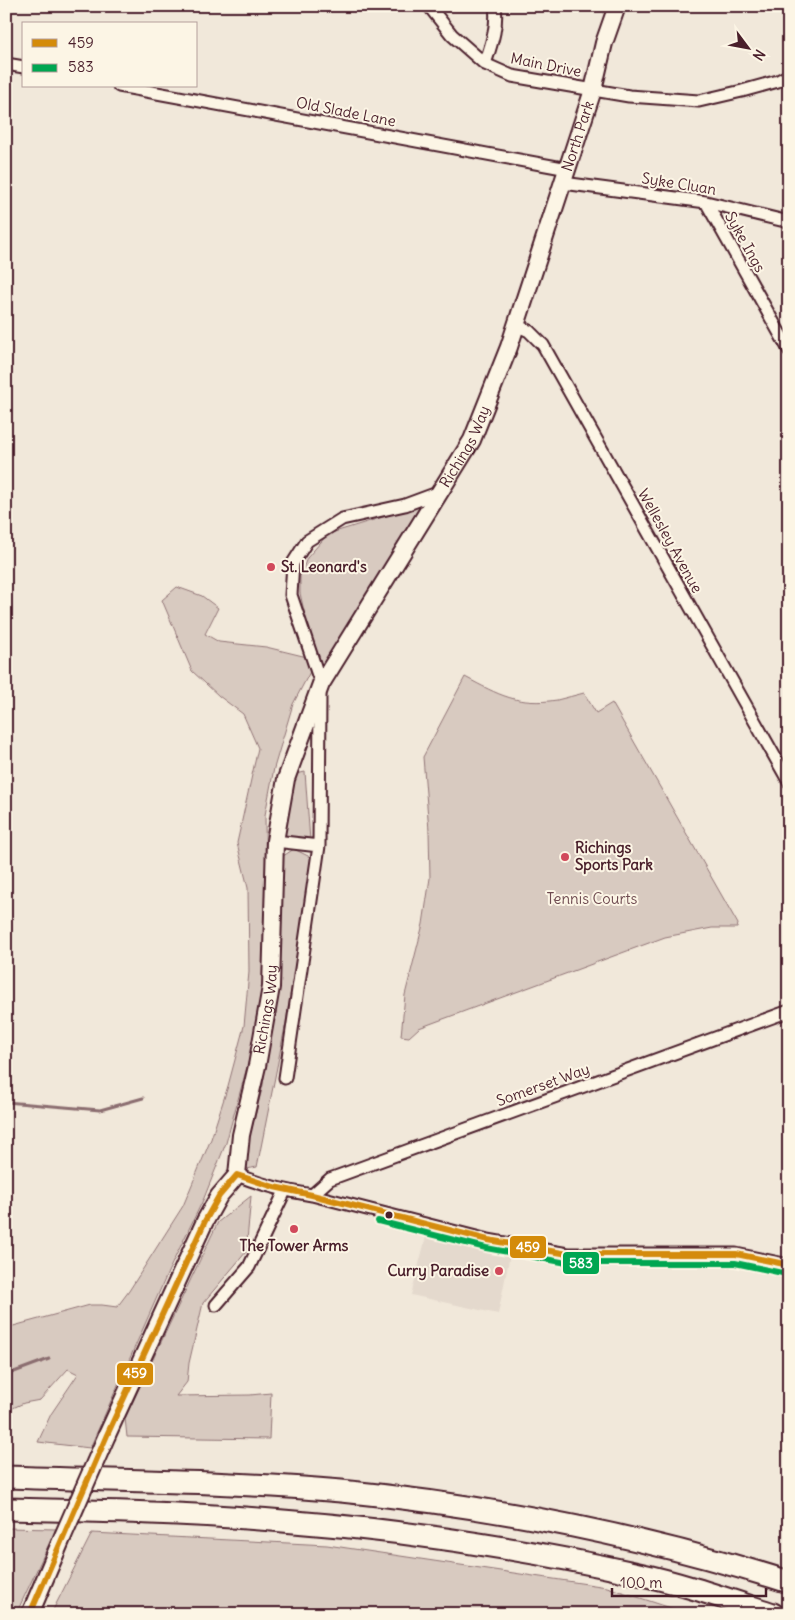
<svg xmlns="http://www.w3.org/2000/svg" width="795" height="1620" font-family="Delius,sans-serif">
<style>
.built{fill:#e4d9cd}
.green{fill:#d8cac0;stroke:#917476}
.lines{fill:none;stroke-linecap:round;stroke-linejoin:round}
.stream{stroke:#8b6d6f;stroke-width:3}
.street-casing{stroke:#4a1f2b;stroke-width:15}
.secondary-casing{stroke:#4a1f2b;stroke-width:20}
.highway-casing{stroke:#4a1f2b;stroke-width:25}
.street{stroke:#fcf5e5;stroke-width:11}
.secondary{stroke:#fcf5e5;stroke-width:16}
.highway{stroke:#fcf5e5;stroke-width:21}
.secondary-bridge-casing{stroke:#4a1f2b;stroke-width:20;stroke-linecap:butt}
.secondary-bridge{stroke:#fcf5e5;stroke-width:16}
.bus-1-casing{stroke:#fcf5e5;stroke-width:10}
.bus-2-casing{stroke:#fcf5e5;stroke-width:10}
.bus-1{stroke:#d48b09;stroke-width:6}
.bus-2{stroke:#00a651;stroke-width:6}
.poi-dot{fill:#d1495b;stroke:#fcf5e5;stroke-width:2}
.bus-dot{fill:#4a1f2b;stroke:#fcf5e5;stroke-width:2}
.labels{text-anchor:middle;stroke-width:4;stroke-linejoin:round;paint-order:stroke}
.street-label{font-size:15px;fill:#4a1f2b;stroke:#fcf5e5}
.poi-label{font-size:15px;font-weight:bold;fill:#4a1f2b;stroke:#fcf5e5;text-anchor:start}
.park-label{font-size:15px;fill:#6e4a50;stroke:#fcf5e5}
.line-badge{stroke:#fcf5e5;stroke-width:2}
.badge-label{font-size:14px;text-anchor:middle;font-weight:bold;fill:#fff}
</style>
<rect width="100%" height="100%" fill="#f1e8da"/>
<filter id="ink" filterUnits="userSpaceOnUse"><feTurbulence type="fractalNoise" baseFrequency=".02" numOctaves="2"/><feDisplacementMap in="SourceGraphic" scale="10" xChannelSelector="R" yChannelSelector="G"/><feConvolveMatrix kernelMatrix="1 2 1 2 8 2 1 2 1" color-interpolation-filters="sRGB"/></filter>
<g filter="url(#ink)">
<path class="built" d="M426 1237 510 1255 498 1314 411 1295Z"/>
<path class="green" d="M419 506H422L322 669 317 670 300 593V576L307 558 328 534Z
M177 587 202 596 218 608 205 634 219 642 266 647 307 657 312 668 293 704 274 768 265 815 266 917 264 989 258 1027 226 1143 204 1198 169 1270 90 1448 38 1442 51 1414 78 1374 68 1369 40 1400 24 1403 6 1411V1328L90 1305H102L117 1307 129 1291 183 1206 211 1139 228 1086 244 1026 249 972 248 888 237 843 258 748 243 714 219 696 192 671 162 600Z
M465 677C499 695 518 706 557 700 566 698 575 695 584 693L596 713 612 703 738 924 737 928H712L665 937 419 1028 409 1037 401 1036 405 995 423 924 430 878 429 830 423 757Z
M305 772 310 841 282 838 292 775Z
M294 849 312 858 286 1022 257 1167 241 1170 263 1085 273 989 280 858Z
M251 1196 246 1252 203 1303 189 1363 187 1382 176 1396 250 1395 271 1393 269 1439 127 1437 125 1418 218 1222Z
M6 1528 56 1529 16 1614H6Z
M92 1533 327 1545 607 1587 689 1614H51Z"/>
<g class="lines">
<path class="stream" d="M6 1102 100 1110 143 1098
M6 1375 49 1359"/>
<defs>
<path id="street" d="M429 6 452 35 485 64 512 76 629 96 699 101 742 91 778 81 789 75
M6 64 24 67
M485 64C491 45 498 27 495 6
M119 86 568 169
M563 183 706 202 789 222
M706 202 789 350
M516 325 529 331 543 345 789 782
M321 684 291 595 293 563 307 541 342 519 405 505 440 492
M275 841 319 846
M285 1078 319 846 320 696
M237 1175C261 1185 286 1191 312 1195L488 1240 568 1254H736L789 1265
M312 1195 330 1179 789 1011
M216 1305 249 1267 285 1191"/>
<g id="secondary">
<path id="s1" d="M107 1435 205 1221 219 1196 237 1175 241 1135 257 1066 271 987 275 841 286 779 321 684 472 440 509 347 593 90 604 43 617 6"/>
<path d="M30 1614 63 1536"/>
</g>
<path id="highway" d="M6 1477C118 1481 229 1481 341 1491 493 1506 643 1536 789 1582
M6 1509C98 1511 191 1513 283 1521 401 1530 519 1548 634 1573 681 1583 727 1599 773 1614"/>
</defs>
<use href="#street" class="street-casing"/>
<use href="#secondary" class="secondary-casing"/>
<use href="#highway" class="highway-casing"/>
<use href="#street" class="street"/>
<use href="#secondary" class="secondary"/>
<use href="#highway" class="highway"/>
<defs>
<path id="secondary-bridge" d="M63 1536 107 1435"/>
</defs>
<use href="#secondary-bridge" class="secondary-bridge-casing"/>
<use href="#secondary-bridge" class="secondary-bridge"/>
<defs>
<path id="bus-1" d="M30 1614 107 1435 205 1221 219 1196 237 1175 274 1187 312 1195 488 1240 568 1254H736L789 1265"/>
<path id="bus-2" d="M378 1221 486 1248 567 1263H735L787 1274"/>
</defs>
<use href="#bus-1" class="bus-1-casing"/>
<use href="#bus-2" class="bus-2-casing"/>
<use href="#bus-1" class="bus-1"/>
<use href="#bus-2" class="bus-2"/>
</g>
</g>
<g class="poi-dot">
<circle cx="271" cy="567" r="5"/>
<circle cx="565" cy="857" r="5"/>
<circle cx="294" cy="1229" r="5"/>
<circle cx="499" cy="1271" r="5"/>
</g>
<circle class="bus-dot" cx="389" cy="1215" r="4.5"/>
<g class="labels">
<g class="street-label">
<text transform="translate(546 65) rotate(11)" y="5">Main Drive</text>
<text transform="translate(346 112) rotate(11)" y="5">Old Slade Lane</text>
<text dy="5" stroke="none"><textPath href="#s1" startOffset="1402">North Park</textPath></text>
<text transform="translate(679 184) rotate(9)" y="5">Syke Cluan</text>
<text transform="translate(745 242) rotate(61)" y="5">Syke Ings</text>
<text dy="5" stroke="none"><textPath href="#s1" startOffset="1071">Richings Way</textPath></text>
<text transform="translate(670 541) rotate(61)" y="5">Wellesley Avenue</text>
<text dy="5" stroke="none"><textPath href="#s1" startOffset="460">Richings Way</textPath></text>
<text transform="translate(543 1085) rotate(-20)" y="5">Somerset Way</text>
</g>
<g class="poi-label">
<text x="281" y="572">St. Leonard's</text>
<text x="575" y="853">Richings<tspan x="575" dy="17">Sports Park</tspan></text>
<text x="294" y="1251" text-anchor="middle">The Tower Arms</text>
<text x="489" y="1276" text-anchor="end">Curry Paradise</text>
</g>
<g class="park-label">
<text x="592" y="904">Tennis Courts</text>
</g>
</g>
<g class="line-badge">
<rect x="509" y="1235" width="38" height="24" rx="5" fill="#d48b09"/>
<rect x="562" y="1251" width="38" height="24" rx="5" fill="#00a651"/>
<rect x="116" y="1362" width="38" height="24" rx="5" fill="#d48b09"/>
</g>
<g class="badge-label">
<text x="528" y="1252">459</text>
<text x="581" y="1268">583</text>
<text x="135" y="1378">459</text>
</g>
<rect width="795" height="1620" fill="none" stroke="#fcf5e5" stroke-width="25"/>
<rect x="12" y="12" width="770" height="1595" fill="none" stroke="#4a1f2b" stroke-width="2" filter="url(#ink)"/>
<rect x="22" y="22" width="175" height="65" fill="#fcf5e5" stroke="#b59f9b"/>
<rect x="32" y="39" width="25" height="8" fill="#d48b09" stroke="#b59f9b"/>
<text x="68" y="48" font-size="15" fill="#4a1f2b">459</text>
<rect x="32" y="64" width="25" height="8" fill="#00a651" stroke="#b59f9b"/>
<text x="68" y="72" font-size="15" fill="#4a1f2b">583</text>
<g transform="translate(748 48) rotate(122)" stroke="#fcf5e5" stroke-width="4" paint-order="stroke">
<path d="M0-4L9 19L0 12L-9 19Z" fill="#4a1f2b"/>
<text y="-8" font-size="14" font-weight="bold" text-anchor="middle" fill="#4a1f2b">N</text>
</g>
<path d="M612 1588v8h154v-8" fill="none" stroke="#4a1f2b" stroke-width="2.5"/>
<text x="620" y="1588" font-size="15" fill="#4a1f2b" stroke="#fcf5e5" stroke-width="4" paint-order="stroke">100 m</text>
</svg>
